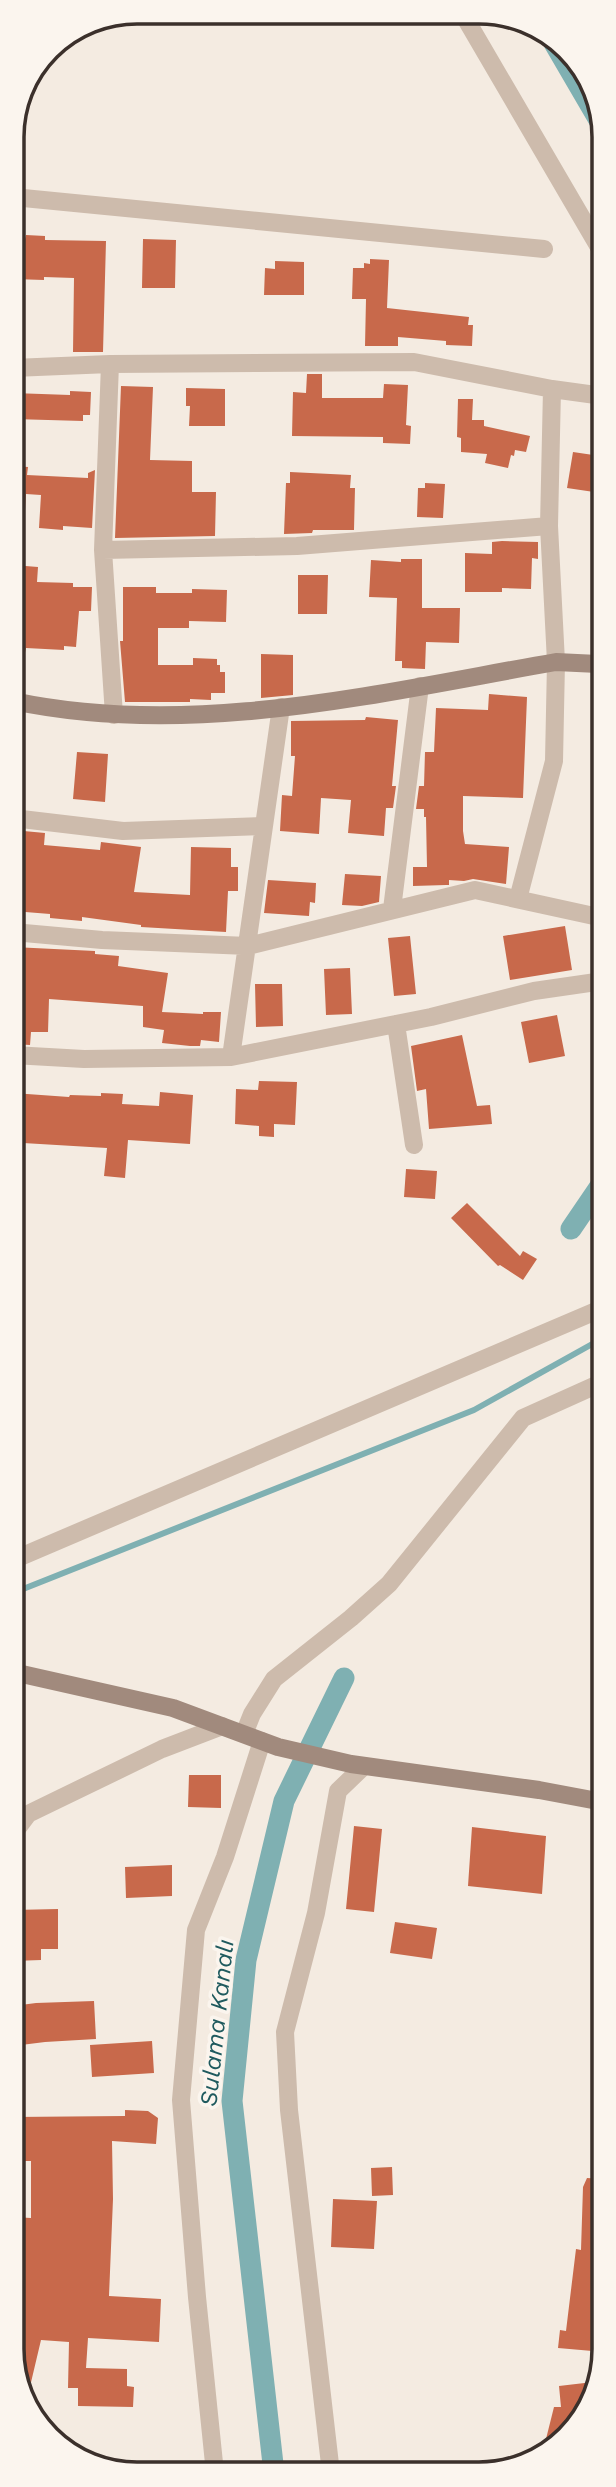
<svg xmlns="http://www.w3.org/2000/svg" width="616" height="2487" font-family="'Work Sans',sans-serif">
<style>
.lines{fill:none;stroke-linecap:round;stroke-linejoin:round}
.stream{stroke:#7fb0b2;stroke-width:6}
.canal{stroke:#7fb0b2;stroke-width:21}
.building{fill:#c8694b}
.street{stroke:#cdbbac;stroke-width:18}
.secondary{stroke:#a18a7d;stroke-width:18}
.labels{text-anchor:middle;stroke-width:7;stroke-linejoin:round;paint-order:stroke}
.water-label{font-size:24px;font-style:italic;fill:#1f5a5e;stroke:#fbf5ee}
.rim{fill:none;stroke:#3b302b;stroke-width:3.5}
</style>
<rect width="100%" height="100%" fill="#f4ebe1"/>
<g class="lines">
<path class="stream" d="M13 1593 474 1410 603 1338"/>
<path class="canal" d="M554 43 603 127
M571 1229 603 1182
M274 2473 232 2101 246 1960 284 1801 344 1678"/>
</g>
<path class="building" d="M26 235 45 236V240L106 241 103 352H73L74 278 44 277V280L13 279V239H25Z
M143 239 176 240 175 288H142Z
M370 259 389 260 387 308 469 317 468 325H473L472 346 446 345V341L398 337V346H365L366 299H352L353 268H364V263L370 264Z
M275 261 304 262V295H264L265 268 275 269Z
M307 374H322V398H383L384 384 408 385 406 425 411 426 410 444 383 443V437L292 436 293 392 306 393Z
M121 386 153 387 150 460 192 461V492H216L215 536 115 538Z
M186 388 225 389V426H189L190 406H186Z
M70 391 91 392 90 415H83V421L13 419V393L70 395Z
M458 399H473L472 420H484V426L530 436 526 452 515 450 514 456 511 455 508 468 485 463 487 454 461 452V438L457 437Z
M573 452 600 456 594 492 567 488Z
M13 466 28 467 27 475 88 478V473L95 470 92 528 63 526V530L39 528 41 495 26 494 25 511H13Z
M290 472 351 475 350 488H355L354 530H313L312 533 284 534 286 483H290Z
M425 483 445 484 443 518 417 517 418 488H425Z
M502 541 538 542V559L532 558 531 589 502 588V592H465V553L492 554V542Z
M401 559H422V608H460L459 643 426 642 425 669 402 668V661H395L397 598 369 597 371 560 401 562Z
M13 565 38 567 37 582 73 583V587H92L91 611H79L76 647 64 646V650L26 648 19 680 13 679Z
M298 575H328L327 614H298Z
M123 587H156V593H192V589L227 590 226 622 189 621V628H158V665H193V658L217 659V665H220V672H225V693H211V700L190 699V702H125L120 641H123Z
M261 654 293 655V695L261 698Z
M489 694 527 697 523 798 463 796V831L465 844 509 847 506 884 473 879 464 881 449 880V885H446L413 886V867H427L426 817H424V809H416L419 786H424L425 752H434L436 708 488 710Z
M366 717 398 720 392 786H396L393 808H386L384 836 348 833 351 800 321 798 319 834 280 831 282 795 292 796 295 756H291V721L365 720Z
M77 752 108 754 105 802 73 799Z
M13 830 45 833 44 845 100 850 101 842 141 847 134 892 190 895 191 847 231 848V867H238V891H228L226 932 141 927V925L82 917V921L50 918V914L13 911Z
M345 874 381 876 379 902 362 906 342 905Z
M268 880 316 883 315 903 310 902 309 916 264 913Z
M565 926 572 970 510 980 503 936Z
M410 936 416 994 394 996 388 938Z
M13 947 95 951V954L119 956 118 966 168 973 162 1012 203 1014V1012H221L219 1042 201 1040 200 1046H190L162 1043 164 1030 143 1027V1006L49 999 48 1032H31L30 1045 13 1044 15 995H13Z
M350 968 352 1014 326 1015 324 969Z
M255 984H282L283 1026 256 1027Z
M557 1015 565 1056 529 1063 521 1022Z
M462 1035 477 1106 490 1105 492 1124 429 1129 426 1089 417 1091 411 1046Z
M259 1081 297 1082 295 1125 274 1124V1137L259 1136V1126L235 1124 236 1089 258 1090Z
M160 1092 193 1095 190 1144 128 1140 125 1178 104 1176 107 1148 23 1143V1138H13V1093L69 1097 70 1095 101 1096V1093L123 1094 122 1104 159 1106Z
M406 1169 437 1171 435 1199 404 1197Z
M467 1203 520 1256 523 1251 537 1259 523 1280 500 1265 498 1266 451 1218Z
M189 1775H221V1808L188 1807Z
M354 1826 382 1829 374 1912 346 1909Z
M472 1827 546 1836 542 1894 468 1886Z
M172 1865V1896L126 1898 125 1867Z
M58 1909V1949H41V1960L13 1961V1910Z
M395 1922 437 1928 432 1959 390 1953Z
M94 2001 96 2039 45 2042 13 2046V2006L36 2003Z
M152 2041 154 2073 92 2077 90 2045Z
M125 2110 148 2111 158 2118 156 2144 112 2141 113 2199 109 2296 161 2299 159 2342 88 2338 86 2368 127 2369V2386L134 2387 133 2407 78 2406V2388H68L69 2342 41 2340 28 2395 13 2366V2217L31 2218V2161H13V2117L125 2116Z
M392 2167 393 2195 372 2196 371 2168Z
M587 2178 603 2179 604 2352 558 2348 560 2330 566 2331 576 2249 581 2250 583 2187Z
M333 2199 377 2201 374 2249 331 2247Z
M593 2382 572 2432 544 2447 554 2407H561L559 2386Z"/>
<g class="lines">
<path class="street" d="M464 16 603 254
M13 197 544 249
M110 364 103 550 114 715
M13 368 110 364 414 362 552 389 603 396
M103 550 297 546 549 526
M13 818 123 831 264 826
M518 899 554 761 556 662 549 526 552 389
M392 909 420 686
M13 932 102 940 248 946 475 890 603 918
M396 1024 414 1145
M13 1055 84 1059 231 1057 281 707
M231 1057 431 1017 534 991 603 981
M13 1560 603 1308
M244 1734 252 1714 274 1679 351 1618 389 1584 523 1418 603 1382
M13 1834 28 1814 162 1749 222 1726
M215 2473 197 2297 181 2100 196 1930 225 1857 262 1741
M331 2473 289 2110 285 2032 316 1913 338 1791 364 1766"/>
<path class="secondary" d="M13 701C193 739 378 693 556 662L598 664 603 667
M13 1672 173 1708 278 1747 351 1764 539 1790 603 1802"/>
</g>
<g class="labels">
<g class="water-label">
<text transform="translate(217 2023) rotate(-84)" y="8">Sulama Kanalı</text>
</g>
</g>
<path d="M0 0H616V2487H0ZM137 24H479A113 113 0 0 1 592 137V2349A113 113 0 0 1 479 2462H137A113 113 0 0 1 24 2349V137A113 113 0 0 1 137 24Z" fill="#fbf5ee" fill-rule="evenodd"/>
<path class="rim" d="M137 24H479A113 113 0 0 1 592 137V2349A113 113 0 0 1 479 2462H137A113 113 0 0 1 24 2349V137A113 113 0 0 1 137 24Z"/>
</svg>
